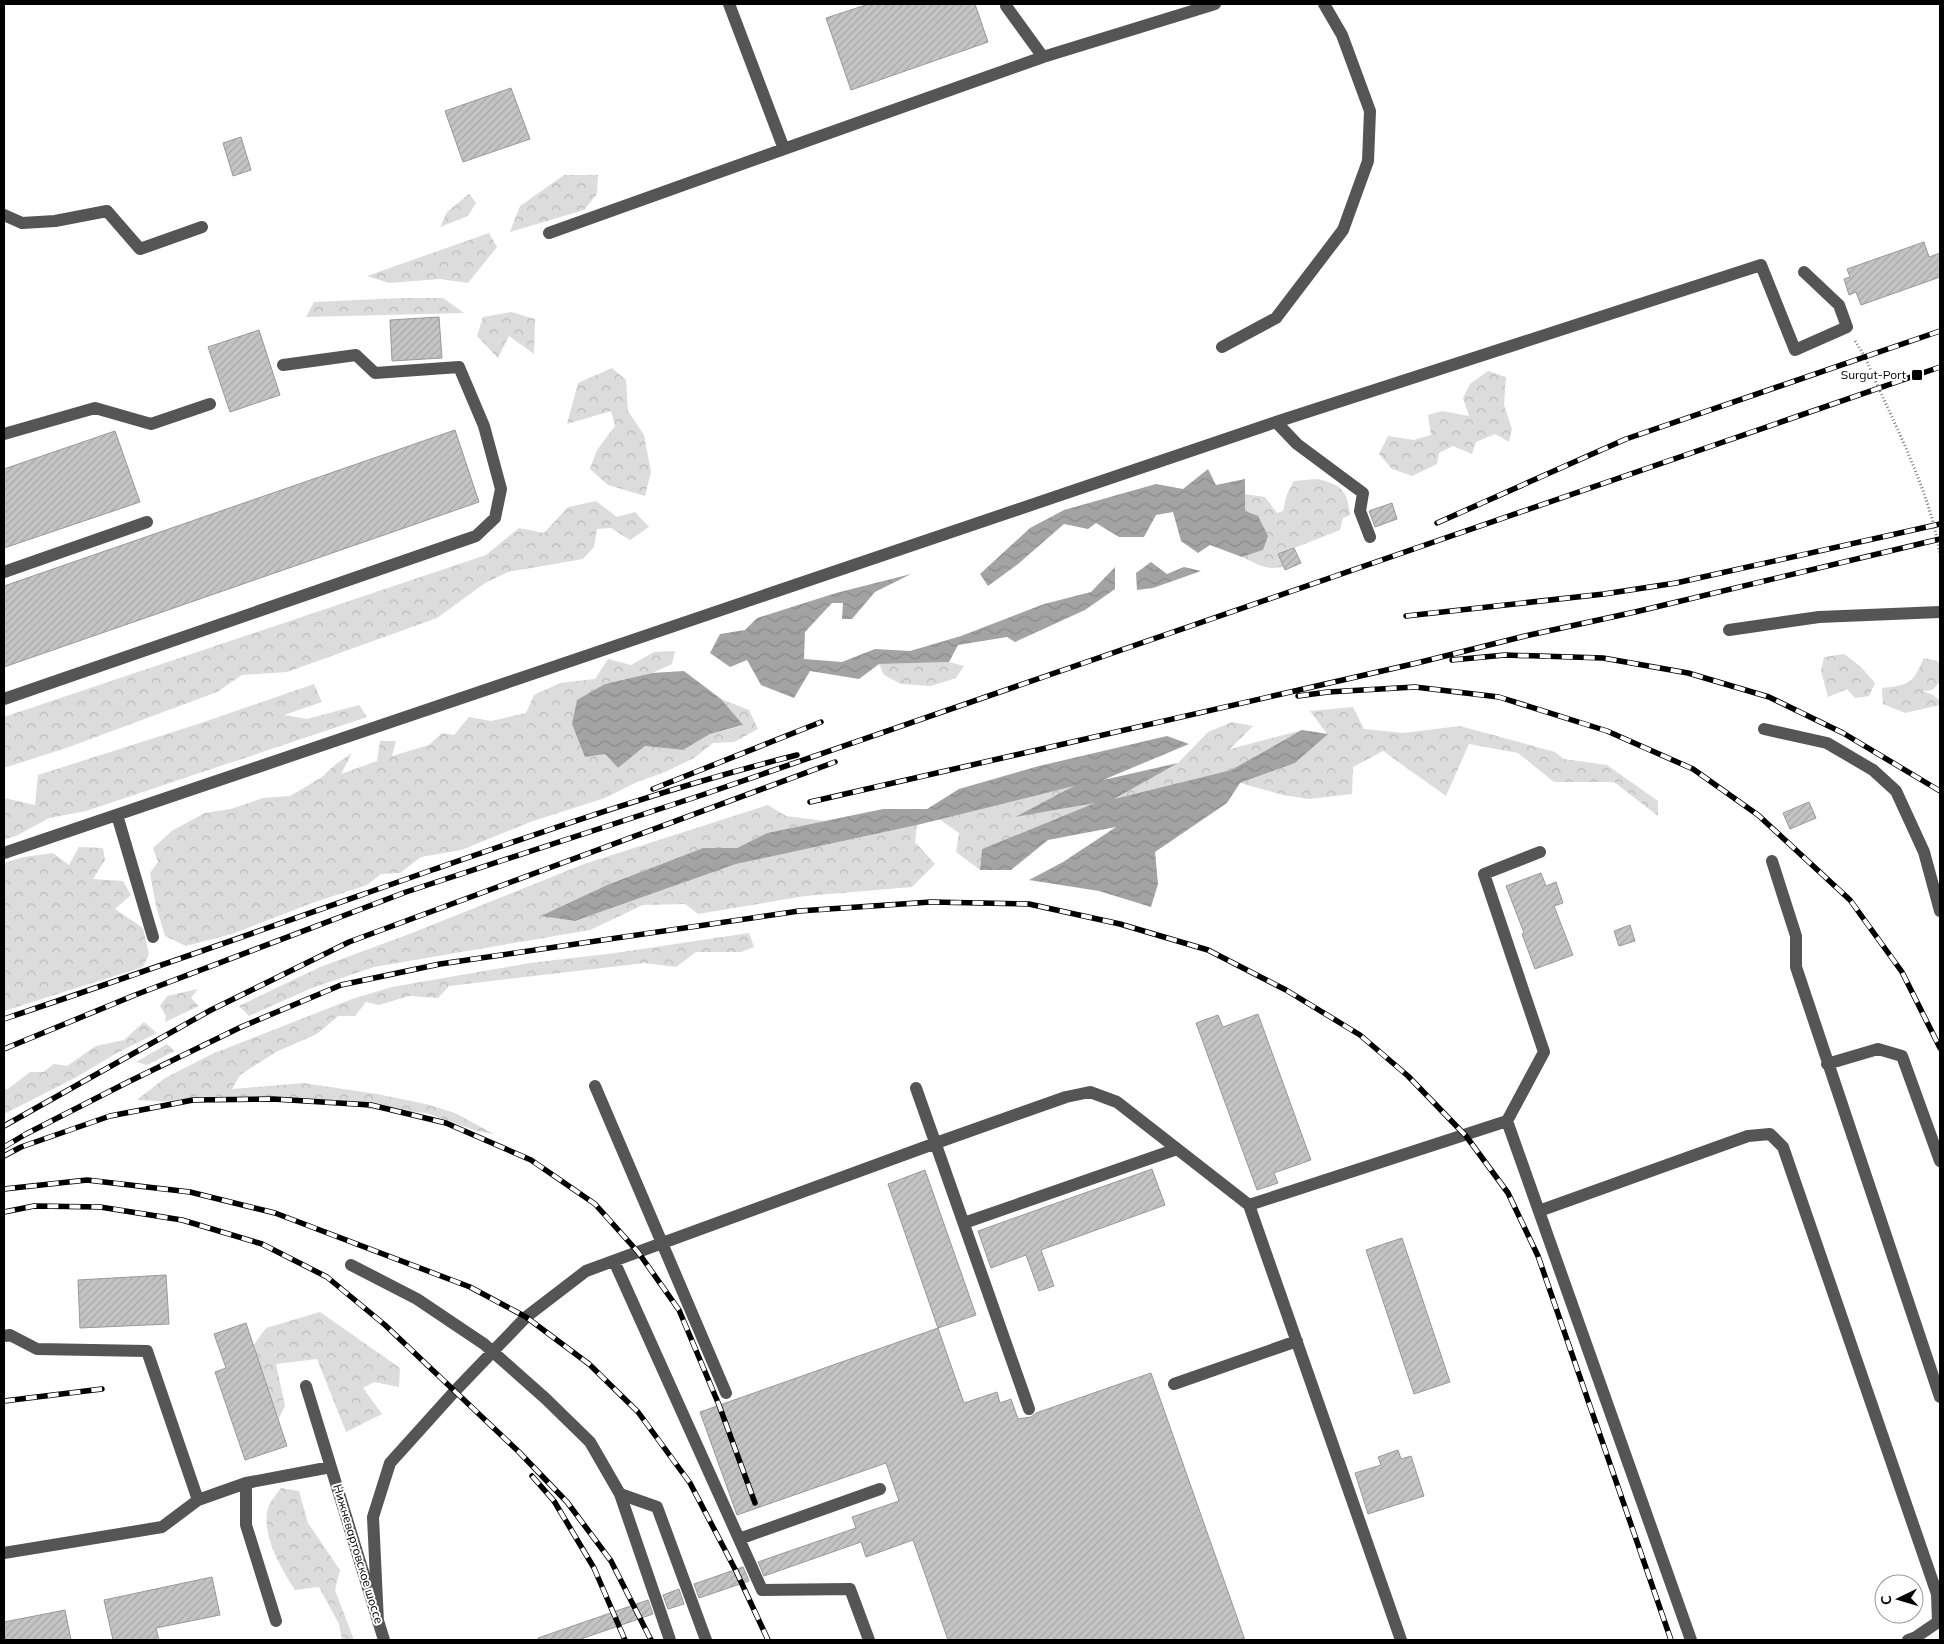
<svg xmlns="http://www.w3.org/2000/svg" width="1944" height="1644" font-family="Mulish,sans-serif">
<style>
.forest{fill:url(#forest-crowns)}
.water{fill:url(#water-waves)}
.building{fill:url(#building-hatch);stroke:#999}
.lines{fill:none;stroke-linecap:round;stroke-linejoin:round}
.path{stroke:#777;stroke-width:3;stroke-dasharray:1 2.5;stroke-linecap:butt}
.minor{stroke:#555;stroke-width:12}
.rail-casing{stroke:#000;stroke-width:5.5}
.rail{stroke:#fff;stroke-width:4;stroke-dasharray:11;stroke-linecap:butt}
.poi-dot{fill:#000;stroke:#fff;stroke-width:2}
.labels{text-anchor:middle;stroke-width:4;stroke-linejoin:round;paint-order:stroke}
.poi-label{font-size:12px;fill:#000;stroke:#fff;text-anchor:end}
.street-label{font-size:12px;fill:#000;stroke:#fff}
</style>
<defs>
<pattern id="forest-crowns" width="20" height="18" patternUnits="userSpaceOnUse" patternTransform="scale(1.25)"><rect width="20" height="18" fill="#dcdcdc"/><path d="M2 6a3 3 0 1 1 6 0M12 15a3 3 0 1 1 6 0" fill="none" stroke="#bbb"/></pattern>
<pattern id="water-waves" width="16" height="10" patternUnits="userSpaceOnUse" patternTransform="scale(1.25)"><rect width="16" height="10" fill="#a3a3a3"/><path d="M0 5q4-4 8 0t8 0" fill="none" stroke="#8b8b8b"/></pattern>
<pattern id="building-hatch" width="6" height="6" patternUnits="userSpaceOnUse" patternTransform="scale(1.25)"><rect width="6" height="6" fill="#c4c4c4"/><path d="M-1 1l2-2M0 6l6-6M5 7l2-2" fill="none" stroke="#a7a7a7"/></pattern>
</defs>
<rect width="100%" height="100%" fill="#fff"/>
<path class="forest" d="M564 175H598L597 194 584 210 510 232 520 206Z
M469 194 476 203 468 216 440 227 447 212Z
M489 233 497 247 468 283 440 279 389 283 367 276Z
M404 298H443L464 313 306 317 314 302Z
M511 312 535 319 534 354 509 336 498 358 477 336 483 317Z
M612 368 626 380 628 411 644 435 651 472 645 496 608 485 590 469 597 450 615 426 611 411 567 424 578 383Z
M1488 371 1506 377 1504 405 1512 429 1509 442 1495 434 1476 442 1472 454 1453 446 1439 453 1437 464 1412 476 1392 469 1379 454 1388 436 1414 440 1431 435 1428 415 1442 411 1469 416 1463 398 1470 384Z
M1318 479C1342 486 1347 489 1350 515L1343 518 1340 530 1279 554 1283 566C1269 572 1255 563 1242 557L1263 550 1245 511V494L1265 497 1277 513 1283 511 1287 494 1294 481Z
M596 501 617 517 635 512 649 527 630 540 611 528 597 529 594 547 583 559 508 572 485 583 437 618 287 672 242 675 217 692 69 747 4 768V717L486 555 519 528 544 533 568 507Z
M675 651 672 664 652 673 605 684V754L618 768 645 746 683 750 710 734 742 726 721 699 749 710 758 729 734 742 713 743 694 758 665 772 637 782 605 798 533 821 461 850 421 857 400 873 381 874 367 885 312 903 232 934 186 946 165 936 156 906 150 873 158 862 153 848 173 830 205 813 231 809 263 798 290 796 322 777 336 764 352 753 341 774 377 761 380 741H396L392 756 429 745 442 733 454 735 469 717 491 721 526 713 534 695 560 683 595 679 608 659 631 665 654 652Z
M1844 654 1860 666 1875 683 1869 696 1855 698 1847 689 1828 697 1821 671 1824 657Z
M1924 658 1938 661 1940 665V682L1932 690 1923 691 1933 695 1940 701V705L1905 713 1883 704 1882 688C1910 685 1912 684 1924 658Z
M949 662 964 666 956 678 931 686 901 684 884 675 879 664Z
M314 684 322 702 284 715 307 719 359 705 367 717 86 811 49 818 18 835 4 840V798L35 805 38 775 198 724Z
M1353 707 1364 729 1403 733 1460 726 1555 752 1564 759 1607 765 1658 801V816L1614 782H1554L1518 753 1469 744 1446 796 1383 751 1353 767 1352 794 1309 799 1283 795 1240 783 1295 763 1327 734 1310 711Z
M1232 722 1253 726 1230 749 1302 730 1231 770 1111 800 1178 763 1208 732Z
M1077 785 1017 816 1099 802 982 849 980 870 956 852 959 833 939 819Z
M768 805 786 816 825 821 767 833 737 848H703L607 885 542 916 575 921 736 864 917 825 915 842 935 864 912 887 805 896 698 914 685 904 643 905 590 930 374 967 312 988 249 1016 239 1006 320 967 412 933 584 864Z
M79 847 103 848 105 860 93 879 123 881 131 895 115 909 143 928 149 954 143 967 4 1011V863L24 857 53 853 69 865Z
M749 933 754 947 741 952H696L676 967 645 963 449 986 438 998 409 996 379 1005 366 1002 355 1016H338L317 1034 276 1052 240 1075 232 1089 303 1083 377 1094 426 1104 455 1113 494 1134 477 1131 426 1113 369 1109 330 1100 223 1098 175 1102 137 1100 165 1078 212 1054 352 999 392 987 530 963 615 953Z
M198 989 191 998 199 1006 165 1022 166 1016 160 1006 167 996Z
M144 1022 157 1033 117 1053 75 1078 4 1114V1089H8L30 1072H43L54 1064 67 1066 96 1046 124 1040Z
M167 1044 175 1051 147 1065 136 1062Z
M320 1312 400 1368 399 1387 374 1382 363 1388 382 1414 346 1432 317 1359 276 1364 285 1406 278 1420 253 1346 266 1328Z
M281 1488 299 1491 308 1523 340 1570 335 1590 354 1640H342L339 1624 319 1587 295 1590C281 1568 261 1535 268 1508 270 1501 277 1494 281 1488Z"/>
<path class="water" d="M1208 469 1216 485 1245 479V511L1258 516 1268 536 1263 550 1242 557 1210 545 1198 553 1181 541 1173 512 1156 515 1144 537H1119L1096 523 1088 529 1064 524 1018 564 988 586 980 574 1030 528 1064 510 1156 484 1183 489Z
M1151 562 1167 574 1184 567 1201 571 1153 588 1137 590 1136 573Z
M1115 567V589L1085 610 1015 642 1007 637 958 645 949 662 879 664 859 679 810 671 794 698 761 685 747 660 730 667 710 653 720 634 745 630 757 618 836 593 911 574 875 592 852 619H842L843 603H832L805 632 804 659 842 662 875 649 910 651 961 636 1044 604 1091 592Z
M684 671 721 699 743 725 710 734 683 750 645 746 618 768 605 754 585 757 572 724 577 700 605 684 652 673Z
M1302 730 1328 734 1295 763 1240 783 1227 803 1155 852 1158 884 1151 907 1099 891 1029 880 1063 862 1116 827 1048 840 1011 870H980L982 849 1095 803 1015 817 1074 786 917 825 736 864 575 921 541 916 607 885 703 848H737L767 833 883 809H927L959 789 1039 766 1167 736 1189 744 1103 780 1178 763 1114 799 1231 770Z"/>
<path class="building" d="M869 4H975L988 42 851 90 826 18Z
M511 88 530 139 463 162 445 111Z
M241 137 251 170 233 176 223 143Z
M1924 242 1929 257 1940 253V277L1861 305 1856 292 1849 295 1844 279 1850 277 1847 269Z
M439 317 442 358 392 361 390 320Z
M259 330 280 395 230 412 208 347Z
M455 430 479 502 4 667V586Z
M115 431 140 502 4 548V469Z
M1392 503 1397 519 1375 527 1369 511Z
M1294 548 1301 563 1285 570 1278 554Z
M1809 802 1816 818 1790 829 1783 813Z
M1541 873 1546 886 1556 882 1563 903 1554 906 1573 955 1535 969 1522 934 1524 933 1506 886Z
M1630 925 1635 941 1619 946 1614 931Z
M1258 1014 1311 1160 1274 1173 1278 1183 1257 1190 1196 1023 1218 1015 1223 1027Z
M1152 1169 1165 1205 1041 1250 1054 1286 1039 1291 1026 1255 991 1268 978 1231Z
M925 1170 976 1315 938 1328 888 1184Z
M1402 1238 1450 1382 1414 1394 1366 1250Z
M166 1275 169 1324 80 1328 78 1280Z
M246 1323 287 1446 245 1460 215 1372 226 1368 214 1334Z
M938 1328 964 1403 997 1392 1000 1403 1011 1399 1018 1419 1031 1417 1036 1413 1151 1373 1245 1640H948L913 1540 866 1557 861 1542 764 1576 758 1562 856 1528 852 1517 899 1501 886 1463 737 1515 700 1412Z
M1398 1450 1401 1459 1411 1456 1424 1496 1368 1514 1355 1473 1381 1465 1378 1457Z
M743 1567 749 1581 699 1598 694 1584Z
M212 1577 220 1615 156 1628 159 1640H113L104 1600Z
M679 1589 684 1604 668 1609 663 1595Z
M648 1600 653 1614 578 1640H539L538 1638Z
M65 1610 71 1640H4V1622Z"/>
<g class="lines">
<path class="path" d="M1855 341 1865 357C1891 419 1930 488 1940 555"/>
<path class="minor" d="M729 4 784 149 1043 57 1215 4
M1006 6 1043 57
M4 215 22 223 55 221 107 211 140 249 202 227
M549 233 784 149
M1222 347 1276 318 1343 230 1368 161 1370 111 1342 35 1324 4
M1276 422 1297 444 1363 493 1360 511 1370 537
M4 434 95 408 151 424 210 404
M4 572 147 522
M1729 630 1819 617 1940 612
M4 699 476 536 495 518 501 489 484 426 459 367 375 373 356 355 283 365
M1764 729 1827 743 1873 770 1896 791 1924 852 1940 911
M117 815 153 937
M4 853 1276 422 1761 265 1795 350 1847 327 1839 305 1804 272
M1772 861 1796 936V967L1940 1397
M1827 1064 1878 1049 1902 1056 1940 1161
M595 1086 726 1393
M916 1088 1029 1409
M1507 1121 1544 1052 1484 874 1540 852
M1249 1205 1507 1121 1691 1640
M1539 1211 1748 1136 1770 1134 1783 1147 1937 1594 1938 1622 1916 1637 1908 1640
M964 1223 1177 1149
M614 1261 762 1590 850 1589 869 1640
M351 1265 417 1299 484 1344 546 1399 590 1442 620 1494 670 1640
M4 1336 10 1335 37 1349 147 1351 198 1500
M1174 1384 1297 1341
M306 1386 384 1640
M246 1483V1525L276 1621
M620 1494 657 1507 706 1640
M739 1539 880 1489
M4 1553 162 1527 198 1500 246 1483 331 1467
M378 1622 373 1517 390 1463 454 1392 526 1317 586 1271 936 1143 1066 1097 1090 1092 1117 1102 1249 1205 1401 1640"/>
<defs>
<path id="rail" d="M1437 523 1626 439 1940 331
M1406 616 1604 594 1676 583 1940 524
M1452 660 1505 655 1603 658 1688 673 1769 697 1843 733 1940 791
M1298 696 1328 692 1415 687 1499 697 1607 731 1693 769 1758 815 1850 900 1902 972 1940 1048
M653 789 821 722
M810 802 1417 663 1525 636 1635 612 1940 539
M4 1019C147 971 290 920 432 870 553 828 673 786 797 755
M4 1049 135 995 406 892 702 795 1940 367
M4 1126 211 1010 349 942 835 762
M4 1147 26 1134 126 1083 241 1027 341 985 440 964 799 911 931 902 1029 904 1120 924 1208 950 1286 990 1360 1035 1408 1076 1466 1136 1508 1193 1538 1256 1671 1640
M4 1156 21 1147 110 1116 193 1100 273 1099 371 1105 446 1123 531 1160 595 1204 638 1252 679 1310 719 1405 755 1503
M4 1189 87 1180 190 1192 275 1213 470 1287 526 1317 589 1364 638 1412 690 1483 736 1571 768 1640
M4 1212 34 1206 100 1207 182 1220 262 1244 327 1277 385 1325 519 1452 567 1502 611 1561 651 1640
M4 1401 102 1389
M532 1476 554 1501 594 1568 625 1640"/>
</defs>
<use href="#rail" class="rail-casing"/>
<use href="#rail" class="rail"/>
</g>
<rect class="poi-dot" x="1911" y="369" width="12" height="12" rx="2.5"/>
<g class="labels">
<g class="poi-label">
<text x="1906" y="379">Surgut-Port</text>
</g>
<g class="street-label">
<text transform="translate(358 1554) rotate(73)" y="4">Нижневартовское шоссе</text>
</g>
</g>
<rect width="1944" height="1644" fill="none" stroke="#000000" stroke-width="10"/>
<g transform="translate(1899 1599) rotate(265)"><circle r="24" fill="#ffffff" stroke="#999999"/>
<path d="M0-4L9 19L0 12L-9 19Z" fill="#000000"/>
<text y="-8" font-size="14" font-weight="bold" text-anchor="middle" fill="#000000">С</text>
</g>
</svg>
